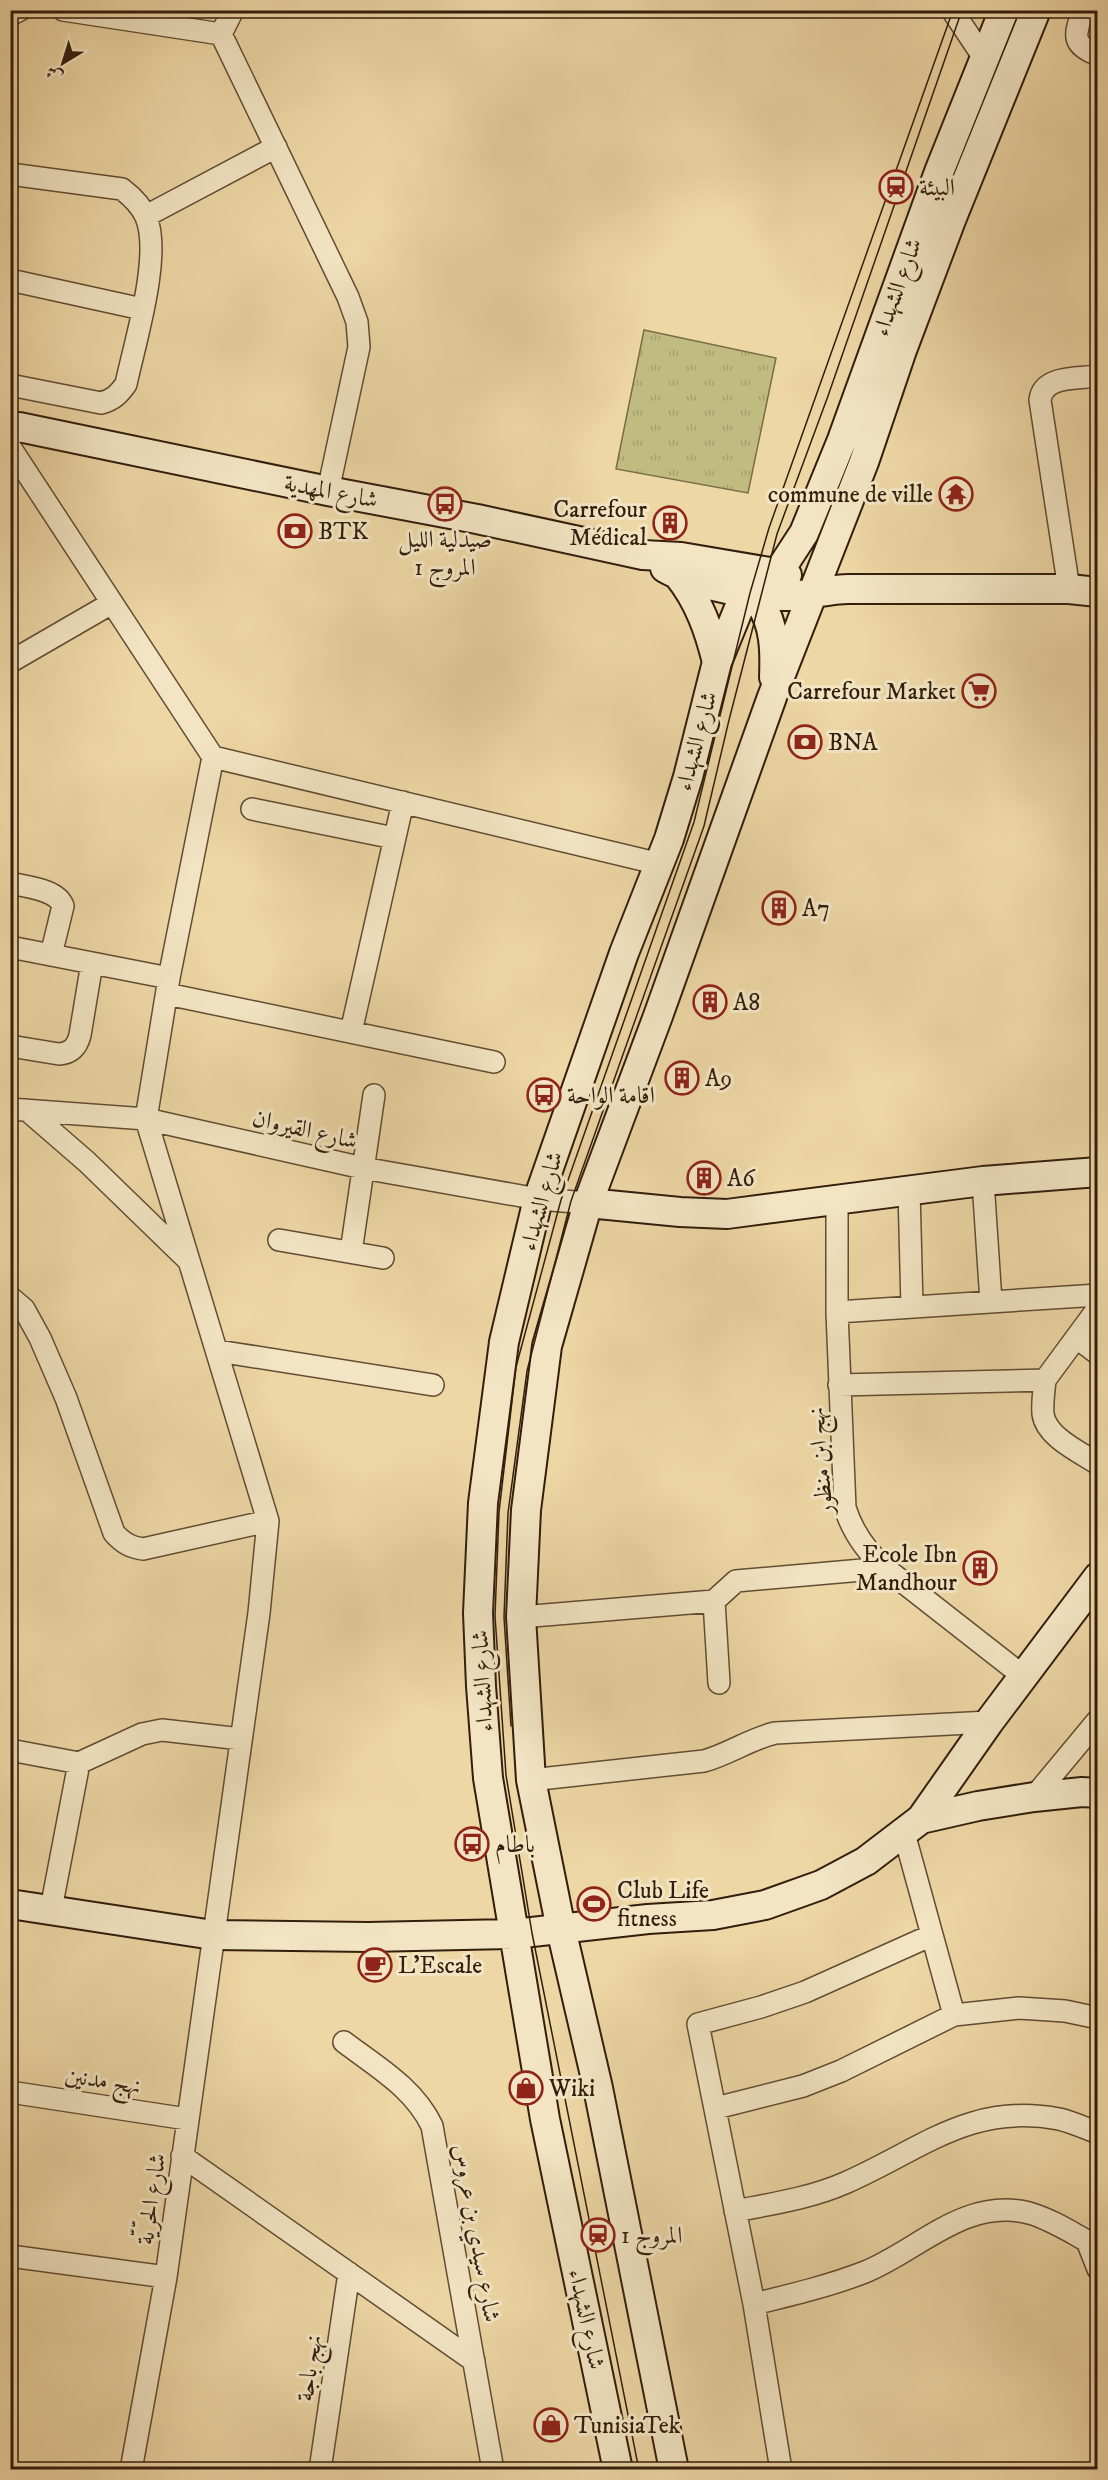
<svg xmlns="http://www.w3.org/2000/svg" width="1108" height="2480" font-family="'IM FELL DW Pica',Amiri,serif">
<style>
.grass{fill:url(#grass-tufts);stroke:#7a6c47;stroke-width:1.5}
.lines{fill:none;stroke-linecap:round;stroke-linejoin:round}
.street-casing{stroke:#624c33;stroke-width:24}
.secondary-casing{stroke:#331d0d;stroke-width:32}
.street{stroke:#f3e5c4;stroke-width:21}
.secondary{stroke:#f3e5c4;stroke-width:28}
.tram{stroke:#331d0d;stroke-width:1.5}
.labels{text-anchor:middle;stroke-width:6;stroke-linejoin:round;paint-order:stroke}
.poi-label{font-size:24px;fill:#331d0d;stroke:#f3e5c4;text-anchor:start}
.street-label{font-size:24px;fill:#331d0d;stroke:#f3e5c4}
</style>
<defs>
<pattern id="grass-tufts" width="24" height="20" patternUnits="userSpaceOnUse" patternTransform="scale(1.5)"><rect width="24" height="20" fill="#c0bc81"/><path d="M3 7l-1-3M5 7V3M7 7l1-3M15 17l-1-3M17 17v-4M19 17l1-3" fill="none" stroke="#a5a16e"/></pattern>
</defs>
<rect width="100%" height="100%" fill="#edd7a5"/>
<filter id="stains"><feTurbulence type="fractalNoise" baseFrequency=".00333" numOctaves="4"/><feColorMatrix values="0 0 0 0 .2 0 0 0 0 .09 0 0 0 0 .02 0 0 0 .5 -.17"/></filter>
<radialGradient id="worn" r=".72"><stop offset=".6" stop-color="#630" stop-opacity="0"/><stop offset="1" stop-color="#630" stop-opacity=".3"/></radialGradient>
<path class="grass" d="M644 330 776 358 748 493 616 469Z"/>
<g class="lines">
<defs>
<path id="street" d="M63 10 221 34 348 297 357 322 359 347 328 491
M952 10 984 58
M1083 10C1075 35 1070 44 1098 55
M10 15 20 10
M221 34 233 10
M10 174 122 189C131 196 141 205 146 217 162 255 135 342 126 384 119 394 113 400 101 403L10 385
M146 216 276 147
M10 280 142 309
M10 447 213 757 169 978 146 1119 268 1521 259 1613 166 2277 131 2470
M1069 589 1040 400C1043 375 1078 379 1098 376
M10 662 112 603
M213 757 660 864
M252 809 394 838
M10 883C26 887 57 889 63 906L51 955
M10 947 169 978
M167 994 494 1062
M351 1032 403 802
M10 1046 59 1054C71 1053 77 1047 80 1035L92 963
M10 1109 146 1119 363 1168 538 1199 588 1203
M27 1110 87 1162 189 1261
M983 1181 991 1302
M909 1190 912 1307
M837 1198V1312L845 1508C853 1533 866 1551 885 1568L1023 1676
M279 1240 383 1258
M351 1252 374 1095
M10 1297 24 1309 40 1338 66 1398 114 1533C123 1543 130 1547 143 1549L268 1521
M837 1312 1098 1295
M1077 1338 1098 1354
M218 1351 433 1385
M1045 1380C1044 1391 1042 1403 1043 1414 1046 1437 1080 1452 1098 1464
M839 1385 1045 1380 1098 1308
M714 1601 719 1683
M521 1617 714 1601 736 1581 885 1568
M10 1750 79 1763 51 1909
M79 1763 142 1734 162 1730 241 1739
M531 1780 704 1761C729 1754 750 1739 775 1733L989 1722
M1034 1797 1098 1720
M904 1833 954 2015
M344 2042C377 2067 414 2088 432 2126L493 2470
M10 2092 187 2119
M716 2108 803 2086 841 2071 954 2015 1019 2008 1065 2011 1098 2018
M182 2156 474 2361
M735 2211C771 2204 811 2198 845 2183 921 2150 970 2102 1059 2119 1072 2122 1085 2128 1098 2133
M10 2256 166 2277
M754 2304C791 2295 829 2286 865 2272 919 2250 965 2197 1029 2213 1050 2219 1069 2231 1087 2241L1098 2269
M320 2470 349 2273
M781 2470 754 2304 698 2024 761 2007 805 1992 932 1935"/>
<path id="secondary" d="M10 431 19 427 328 491 477 519 643 555 681 557 787 575
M665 568C695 585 756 597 790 596 810 595 829 589 849 589 922 589 996 589 1069 589L1098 592
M678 575C699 601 709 630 717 662
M744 586C749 592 756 597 760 603 775 625 775 652 774 677
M588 1203 680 1212 727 1214 983 1181 1098 1172
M921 1819 989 1722 1098 1577
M10 1904 213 1935 368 1937 514 1934 648 1919 713 1915 765 1905 821 1885 866 1861 921 1819 978 1806 1034 1797 1082 1792 1098 1793
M618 2470 545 2119 488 1778 481 1686 478 1613 483 1503 504 1342 538 1199 624 953 669 839 688 777 717 662 739 608 750 593 778 573 804 533 842 440 939 172 1004 10
M674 2470 598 2088 561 1929 531 1780 521 1617 526 1510 547 1346 588 1203 658 1016 772 697 864 462 902 350 951 220 1036 10"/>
</defs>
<use href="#street" class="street-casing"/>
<use href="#secondary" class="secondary-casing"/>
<use href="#street" class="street"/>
<use href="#secondary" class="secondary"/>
<path class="tram" d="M511 1726 504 1617 508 1513 527 1371 571 1201 704 826 729 720 777 534 828 396 962 10
M639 2470 532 1933 506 1775 495 1616 499 1512 516 1367 561 1200 694 822 750 593 769 528 953 10"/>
</g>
<defs>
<symbol id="station-ring" viewBox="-11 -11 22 22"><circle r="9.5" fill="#f3e5c4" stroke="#8f2418" stroke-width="1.5"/><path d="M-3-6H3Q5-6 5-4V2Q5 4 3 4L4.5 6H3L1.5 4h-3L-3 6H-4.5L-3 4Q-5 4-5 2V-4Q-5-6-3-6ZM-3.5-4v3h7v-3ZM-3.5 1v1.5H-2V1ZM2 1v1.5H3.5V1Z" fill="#8f2418"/></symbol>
<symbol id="temple-ring" viewBox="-11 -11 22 22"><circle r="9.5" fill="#f3e5c4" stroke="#8f2418" stroke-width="1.5"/><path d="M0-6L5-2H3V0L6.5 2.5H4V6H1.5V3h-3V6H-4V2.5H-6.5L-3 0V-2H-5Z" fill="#8f2418"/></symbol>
<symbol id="bus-ring" viewBox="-11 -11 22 22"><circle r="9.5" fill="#f3e5c4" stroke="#8f2418" stroke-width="1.5"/><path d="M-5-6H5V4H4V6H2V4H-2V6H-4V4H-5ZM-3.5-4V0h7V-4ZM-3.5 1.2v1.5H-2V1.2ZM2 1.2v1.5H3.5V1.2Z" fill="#8f2418"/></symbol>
<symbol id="building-ring" viewBox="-11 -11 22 22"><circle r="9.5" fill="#f3e5c4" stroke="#8f2418" stroke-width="1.5"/><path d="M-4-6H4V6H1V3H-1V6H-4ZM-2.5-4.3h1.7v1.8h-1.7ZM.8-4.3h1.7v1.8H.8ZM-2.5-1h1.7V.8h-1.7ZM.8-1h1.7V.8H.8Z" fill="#8f2418"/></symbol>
<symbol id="bank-ring" viewBox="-11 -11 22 22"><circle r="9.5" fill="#f3e5c4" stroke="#8f2418" stroke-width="1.5"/><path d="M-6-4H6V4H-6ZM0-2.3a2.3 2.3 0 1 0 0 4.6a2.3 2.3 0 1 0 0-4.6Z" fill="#8f2418"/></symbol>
<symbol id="supermarket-ring" viewBox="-11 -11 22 22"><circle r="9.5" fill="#f3e5c4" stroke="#8f2418" stroke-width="1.5"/><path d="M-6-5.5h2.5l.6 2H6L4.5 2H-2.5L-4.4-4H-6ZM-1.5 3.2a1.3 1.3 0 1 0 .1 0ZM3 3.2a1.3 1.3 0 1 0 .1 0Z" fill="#8f2418"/></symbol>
<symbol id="stadium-ring" viewBox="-11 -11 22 22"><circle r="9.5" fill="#f3e5c4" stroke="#8f2418" stroke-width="1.5"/><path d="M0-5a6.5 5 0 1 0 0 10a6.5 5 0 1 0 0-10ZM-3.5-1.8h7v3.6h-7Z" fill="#8f2418"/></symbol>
<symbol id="cafe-ring" viewBox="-11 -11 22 22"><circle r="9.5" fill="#f3e5c4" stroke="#8f2418" stroke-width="1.5"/><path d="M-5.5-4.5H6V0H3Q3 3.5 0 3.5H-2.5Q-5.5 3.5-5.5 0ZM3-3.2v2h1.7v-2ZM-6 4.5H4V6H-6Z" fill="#8f2418"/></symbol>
<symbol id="shop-ring" viewBox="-11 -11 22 22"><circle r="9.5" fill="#f3e5c4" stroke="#8f2418" stroke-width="1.5"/><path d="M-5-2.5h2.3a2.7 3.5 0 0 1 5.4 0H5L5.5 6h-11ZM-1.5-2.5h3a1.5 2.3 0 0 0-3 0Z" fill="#8f2418"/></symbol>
</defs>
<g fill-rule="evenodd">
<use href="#station-ring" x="877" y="168" width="38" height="38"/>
<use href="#temple-ring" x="937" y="475" width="38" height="38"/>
<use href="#bus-ring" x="426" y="485" width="38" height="38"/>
<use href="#building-ring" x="651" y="504" width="38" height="38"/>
<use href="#bank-ring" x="276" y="512" width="38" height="38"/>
<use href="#supermarket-ring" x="960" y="672" width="38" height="38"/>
<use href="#bank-ring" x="786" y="723" width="38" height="38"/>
<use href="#building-ring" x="760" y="889" width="38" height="38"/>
<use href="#building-ring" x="691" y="983" width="38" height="38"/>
<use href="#building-ring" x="663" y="1059" width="38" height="38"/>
<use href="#bus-ring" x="525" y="1076" width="38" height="38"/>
<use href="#building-ring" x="685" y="1159" width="38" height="38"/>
<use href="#building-ring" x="961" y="1549" width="38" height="38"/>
<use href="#bus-ring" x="453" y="1825" width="38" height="38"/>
<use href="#stadium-ring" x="575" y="1885" width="38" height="38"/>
<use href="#cafe-ring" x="356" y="1946" width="38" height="38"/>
<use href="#shop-ring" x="507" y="2069" width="38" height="38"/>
<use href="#station-ring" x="579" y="2216" width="38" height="38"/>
<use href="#shop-ring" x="532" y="2406" width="38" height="38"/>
</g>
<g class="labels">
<g class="poi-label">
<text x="919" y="195">البيئة</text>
<text x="933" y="502" text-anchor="end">commune de ville</text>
<text x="647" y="517" text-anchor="end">Carrefour<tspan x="647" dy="28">Médical</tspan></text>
<text x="318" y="539">BTK</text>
<text x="445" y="547" text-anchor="middle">صيدلية الليل<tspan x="445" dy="28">المروج 1</tspan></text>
<text x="956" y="699" text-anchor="end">Carrefour Market</text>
<text x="828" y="750">BNA</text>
<text x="802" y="916">A7</text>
<text x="733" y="1010">A8</text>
<text x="705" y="1086">A9</text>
<text x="567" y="1103">اقامة الواحة</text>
<text x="727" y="1186">A6</text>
<text x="957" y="1562" text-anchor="end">Ecole Ibn<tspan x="957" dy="28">Mandhour</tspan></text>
<text x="495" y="1852">باطام</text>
<text x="617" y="1898">Club Life<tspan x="617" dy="28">fitness</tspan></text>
<text x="398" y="1973">L'Escale</text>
<text x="549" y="2096">Wiki</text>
<text x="621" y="2243">المروج 1</text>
<text x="574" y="2433">TunisiaTek</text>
</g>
<g class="street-label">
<text transform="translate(897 287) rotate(-70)" y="8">شارع الشهداء</text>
<text transform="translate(331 491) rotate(11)" y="8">شارع المهدية</text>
<text transform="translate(696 741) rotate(-75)" y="8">شارع الشهداء</text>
<text transform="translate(305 1129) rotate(13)" y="8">شارع القيروان</text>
<text transform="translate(541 1201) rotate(-74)" y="8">شارع الشهداء</text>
<text transform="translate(820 1461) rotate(-95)" y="8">نهج ابن منظور</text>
<text transform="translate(482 1681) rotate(-93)" y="8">شارع الشهداء</text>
<text transform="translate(103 2080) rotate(9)" y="8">نهج مدنين</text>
<text transform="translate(151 2199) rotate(-82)" y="8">شارع الحرّيّة</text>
<text transform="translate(477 2233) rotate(80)" y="8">شارع سيدي بن عروس</text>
<text transform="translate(587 2319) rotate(78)" y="8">شارع الشهداء</text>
<text transform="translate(309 2368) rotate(-82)" y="8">نهج باجة</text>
</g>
</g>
<rect width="1108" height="2480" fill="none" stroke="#edd7a5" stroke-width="36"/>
<rect x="12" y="12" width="1084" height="2456" fill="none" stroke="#331d0d" stroke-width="3"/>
<rect x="18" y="18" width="1072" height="2444" fill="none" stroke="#331d0d" stroke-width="1.5"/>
<g transform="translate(63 63) rotate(218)" stroke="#f3e5c4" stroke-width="4.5" paint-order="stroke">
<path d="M0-4.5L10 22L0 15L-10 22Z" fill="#331d0d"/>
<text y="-9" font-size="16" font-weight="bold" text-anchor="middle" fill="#331d0d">ش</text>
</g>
<rect width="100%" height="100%" filter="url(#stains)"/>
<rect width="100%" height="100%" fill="url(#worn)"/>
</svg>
